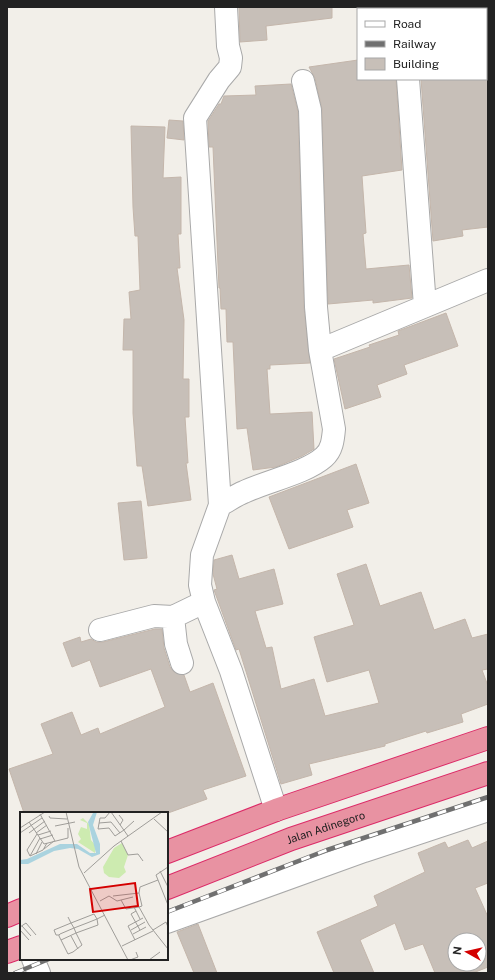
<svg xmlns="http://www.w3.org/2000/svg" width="495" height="980" font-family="'Public Sans',sans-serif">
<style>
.building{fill:#c7bfb8;stroke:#c4b6ab;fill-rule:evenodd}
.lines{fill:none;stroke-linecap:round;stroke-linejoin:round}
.minor-casing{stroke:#a9a9a9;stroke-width:24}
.highway-casing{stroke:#dc2a67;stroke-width:24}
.minor{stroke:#fff;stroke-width:22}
.highway{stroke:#e892a2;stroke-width:22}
.rail-casing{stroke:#707070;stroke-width:4.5}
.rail{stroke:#fff;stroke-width:3;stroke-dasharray:9;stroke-linecap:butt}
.labels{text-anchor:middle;stroke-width:3;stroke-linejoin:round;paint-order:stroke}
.street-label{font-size:11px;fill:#222;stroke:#fff}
.inset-road{fill:none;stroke:#9f9d99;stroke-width:1}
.view{fill:#d40000;fill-opacity:0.15;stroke:#d40000;stroke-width:2}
.inset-edge{fill:none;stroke:#222;stroke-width:2}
</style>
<rect width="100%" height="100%" fill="#f2efe9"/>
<path class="building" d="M239 7H332V18L266 26 267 40 240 42Z
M358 60V79H396L402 170 362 176 366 233 363 234 366 269 409 265 412 298 373 303V300L328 304 322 109 315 78 309 67Z
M421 79H488V227L462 230 463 236 433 241Z
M291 84 298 112 304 307 310 363 270 365V369H267L270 414 312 412 314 449 302 456 276 467 253 470 247 428 237 429 233 342H227L226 309H221L220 288H219L213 147H209L208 121 219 104H221L224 96 256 95 255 86Z
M169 120 183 121 184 140 167 138Z
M131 126 165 127 163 178 181 177V234H178L180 268H177L184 320 183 379H189V417H185L188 463H186L191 500 148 506 142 466H137L133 413V350H123L124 319H131L129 292 140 290 138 236H135L133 207Z
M446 313 458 346 404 365 407 374 377 385 381 397 345 409 334 359 370 347 369 345 399 335 398 331Z
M356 464 369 503 347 510 353 527 289 549 269 497Z
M141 501 147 558 124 560 118 503Z
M232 555 239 579 274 569 283 604 255 611 266 648 272 647 281 689 314 679 325 716 379 703 369 670 327 682 314 637 354 625 337 574 366 564 380 606 421 592 434 630 465 619 472 638 488 634V669L482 670 488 686V704L461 714 463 722 427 733 426 731 385 744V746L309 764 312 775 281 784 239 649 236 650 214 590 217 589 213 574 214 560Z
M155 629H162L164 648 170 667 174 672 184 675 190 692 213 683 246 776 203 790 207 799 168 813H24L9 769 53 754 41 724 72 712 81 735 98 728 100 734 165 707 151 669 100 687 90 660 72 667 63 643 80 637 81 642 91 639 96 642H103Z
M468 840 472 848 488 841V883L475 888 488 917V967L473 973H435L423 944 405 950 395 923 360 940 374 973H334L317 932 378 906 374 896 425 872 418 853 445 842 448 848ZM455 940H479V964H455Z
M198 924 217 973H194L177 932Z"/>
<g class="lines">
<defs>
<path id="minor" d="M408 79 425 306
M320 350 488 280
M220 505 195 118 219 80 230 67 231 58 228 46 226 7
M100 630 154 616 173 617
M182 663 176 644 173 617 204 602
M276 810 231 671 204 602 200 585 202 555 220 505C228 501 236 495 244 492 267 481 306 473 324 457 332 450 333 440 334 429L320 350 316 307 310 110 303 81
M167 922 364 851 488 810
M33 959 39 973"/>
<g id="highway">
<path d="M167 852 276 810 488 738"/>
<path id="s1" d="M167 888 291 839 488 773"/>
<path d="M7 916 21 910"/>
<path d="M7 952 21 947"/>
</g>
</defs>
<use href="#minor" class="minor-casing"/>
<use href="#highway" class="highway-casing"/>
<use href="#minor" class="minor"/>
<use href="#highway" class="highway"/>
<defs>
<path id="rail" d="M167 912 327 850 488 797
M15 973 49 959"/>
</defs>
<use href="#rail" class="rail-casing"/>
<use href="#rail" class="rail"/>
</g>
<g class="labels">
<g class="street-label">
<text dy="4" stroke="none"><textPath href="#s1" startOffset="170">Jalan Adinegoro</textPath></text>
</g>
</g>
<g transform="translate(20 812)">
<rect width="148" height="148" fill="#f2efe9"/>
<path d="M63 6 69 12 71 28 76 34 75 41 58 30 61 27 58 22 61 15 67 17V11L60 8ZM102 31 108 43 104 55 106 60 99 66 89 65 84 61 83 55 94 36Z" fill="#cdebb0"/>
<path d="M77 0 73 13 80 32V42L72 45 58 37 50 36 34 39 8 52H0V48L7 47 40 32H57L70 41H76L68 10 73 1Z" fill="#aad3df"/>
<path class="inset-road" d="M46 0 59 55 108 148M90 0 85 6H80L78 17 89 16 95 24 104 18M91 0 108 24M20 2 35 29M99 3 103 8 100 13M29 4 30 6 47 7M134 7 148 20M9 10 24 32 48 26V16M79 11 91 10 100 21M35 14 55 10M0 16 25 0M104 18 114 9M0 21 22 6M9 21 25 9M16 21 27 13M18 23 31 19M20 27 33 23M101 29 108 43 118 42 123 49M24 37 34 29M16 42 22 30M10 44 7 38 17 22M10 44 23 38 27 31M10 44 20 26M148 55 136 63 148 93M140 59 148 75M64 61 94 34 142 0M93 84 119 81M101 88 106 97 119 95 129 113 148 137M80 89 89 84 97 89 113 85M114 95 120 107M119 95 122 94 119 81 120 75 138 68M116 99 111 102 120 118M2 114 11 124M0 115 6 111 16 123M0 118 9 128M111 118 125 110M133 118 146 110 148 115M113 122 126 115M39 123H36L34 118 51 111 48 105M51 124 58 137M41 128 56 121 78 113 77 107 74 102 51 111 54 116 56 121 62 133 53 140 48 142 39 124V123L40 122 54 116 67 111 77 107 85 103M115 128 108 114 123 106M102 134 133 119M110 148 118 145 116 140M129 148 140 140"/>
<path class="view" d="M115 71 118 94 73 100 70 77Z"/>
<rect width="148" height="148" class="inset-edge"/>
</g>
<rect width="495" height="980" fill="none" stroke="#222222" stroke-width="16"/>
<rect x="357" y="8" width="130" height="72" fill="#ffffff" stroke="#a7a7a7"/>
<rect x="365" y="21" width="20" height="6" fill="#ffffff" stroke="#a7a7a7"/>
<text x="393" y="28" font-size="12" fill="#222222">Road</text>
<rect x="365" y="41" width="20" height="6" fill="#707070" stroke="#a7a7a7"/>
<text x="393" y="48" font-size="12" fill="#222222">Railway</text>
<rect x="365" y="58" width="20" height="12" fill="#c7bfb8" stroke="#a7a7a7"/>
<text x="393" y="68" font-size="12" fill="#222222">Building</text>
<g transform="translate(467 952) rotate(278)"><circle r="19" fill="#ffffff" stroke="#a7a7a7"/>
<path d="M0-3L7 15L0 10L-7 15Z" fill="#d40000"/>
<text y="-6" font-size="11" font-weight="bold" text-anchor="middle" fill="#222222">N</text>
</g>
</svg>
